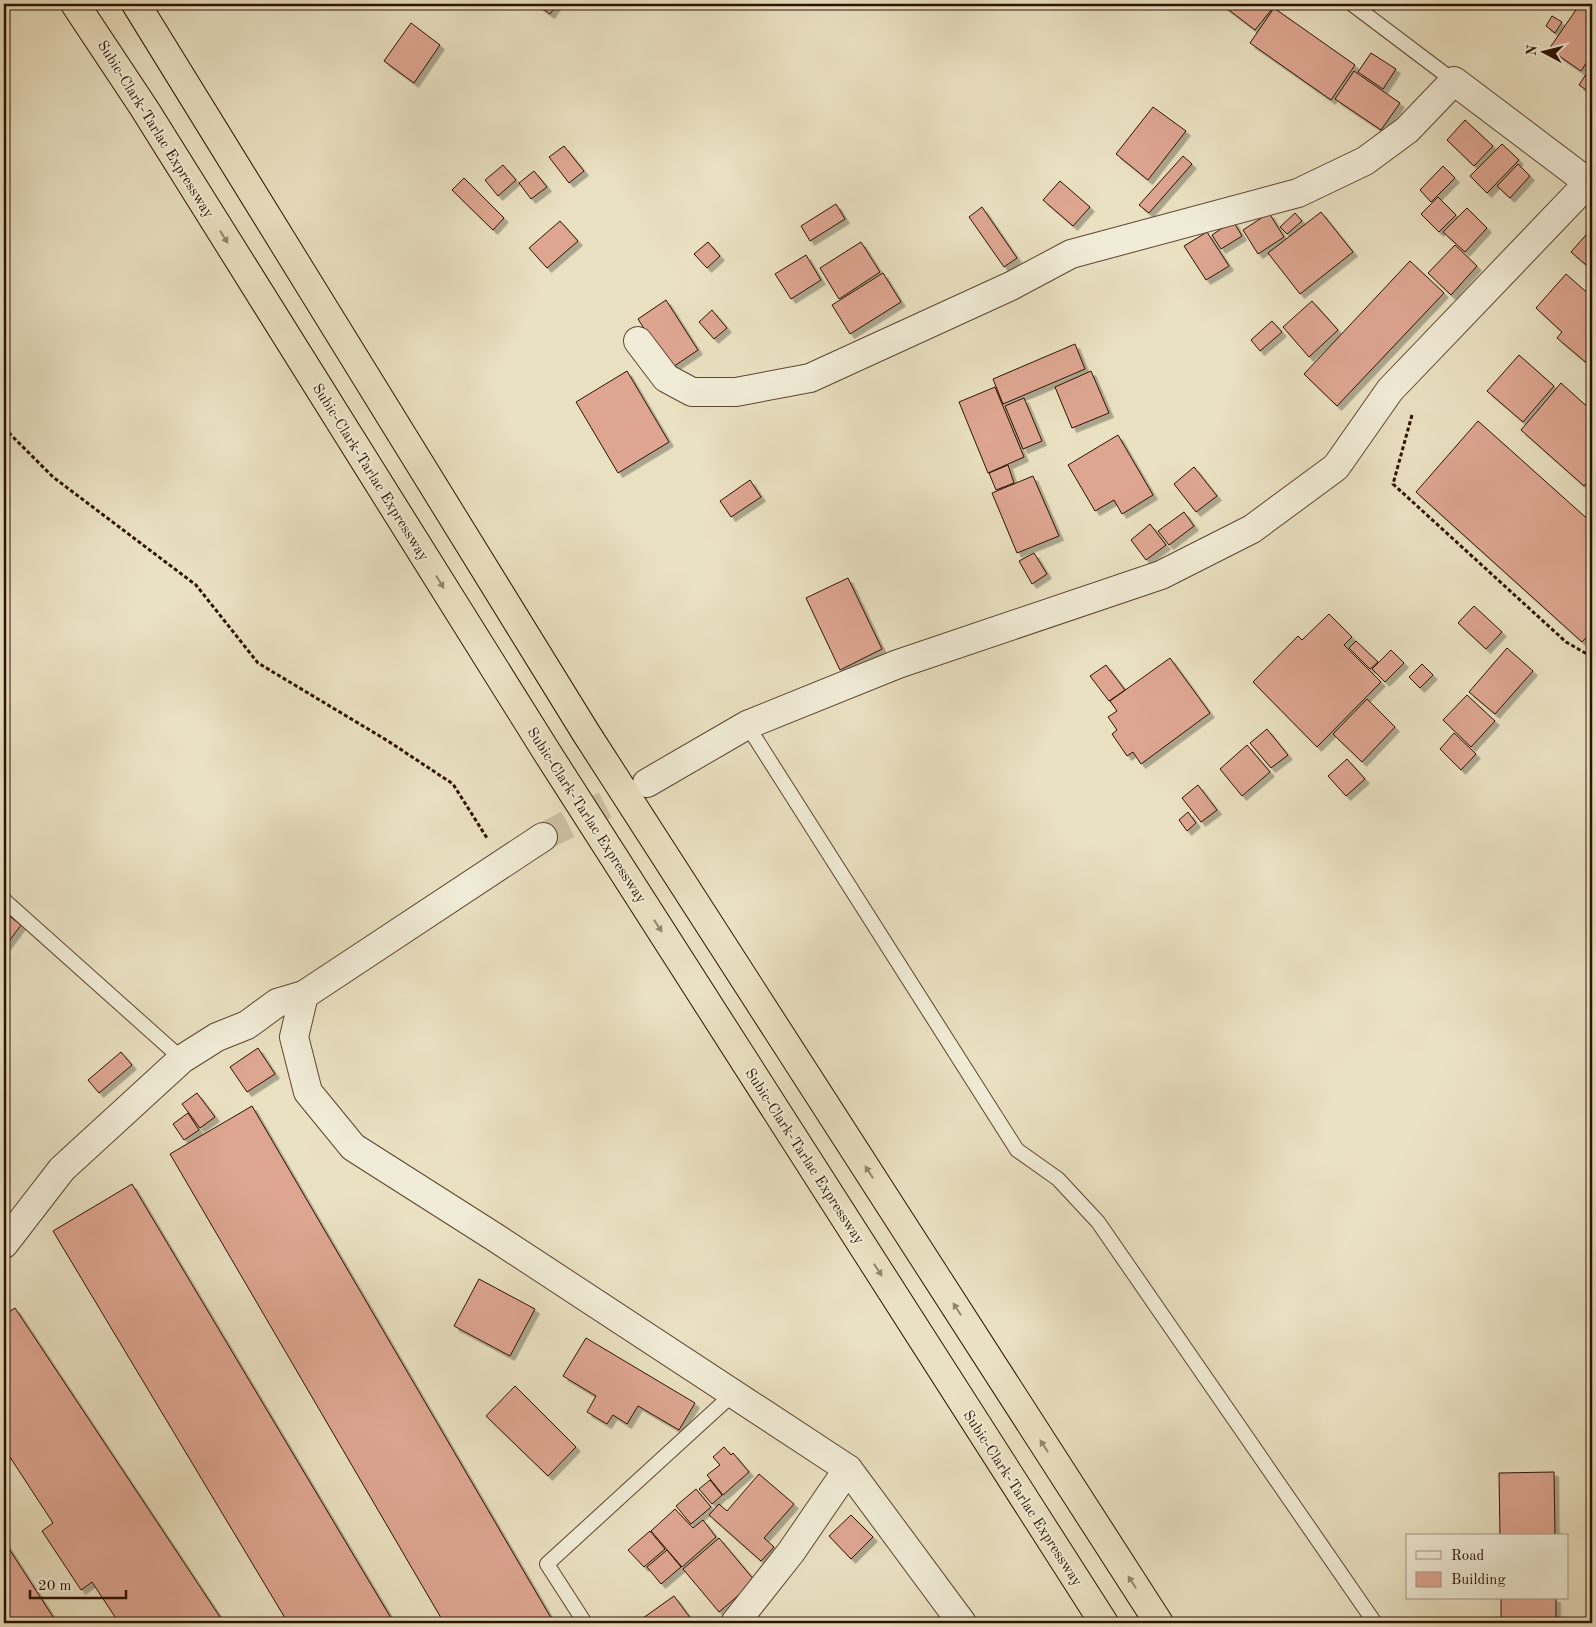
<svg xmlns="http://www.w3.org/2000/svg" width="1596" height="1627" font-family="'Old Standard TT',serif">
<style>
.building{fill:#dea691;stroke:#2e1300;filter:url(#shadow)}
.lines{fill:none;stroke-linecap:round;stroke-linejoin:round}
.tertiary-tunnel{stroke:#cec2a5;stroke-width:28;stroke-dasharray:28 14;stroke-linecap:butt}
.service-casing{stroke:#5d4630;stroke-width:16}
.minor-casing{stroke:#5d4630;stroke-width:30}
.tertiary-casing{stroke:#5d4630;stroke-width:30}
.motorway-casing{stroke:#2e1300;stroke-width:30}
.path{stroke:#2e1300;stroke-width:3;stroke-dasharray:4 2.5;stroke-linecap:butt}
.service{stroke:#f1ecd7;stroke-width:14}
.minor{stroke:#f1ecd7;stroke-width:28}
.tertiary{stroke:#f1ecd7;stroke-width:28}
.motorway{stroke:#eae1c2;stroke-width:28}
.oneway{fill:#95846b}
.labels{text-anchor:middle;stroke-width:4;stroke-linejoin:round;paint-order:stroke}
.street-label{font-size:15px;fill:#2e1300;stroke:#f1ecd7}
</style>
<defs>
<filter id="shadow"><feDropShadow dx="4.5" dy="4.5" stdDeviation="0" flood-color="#0004"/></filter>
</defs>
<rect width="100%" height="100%" fill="#eae1c2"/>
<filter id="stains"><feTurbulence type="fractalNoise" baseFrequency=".004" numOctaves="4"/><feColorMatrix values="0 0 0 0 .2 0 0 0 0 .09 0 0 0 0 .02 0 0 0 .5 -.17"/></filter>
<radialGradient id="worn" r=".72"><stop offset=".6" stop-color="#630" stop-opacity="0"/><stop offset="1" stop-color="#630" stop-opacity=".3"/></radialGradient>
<path class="building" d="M536 4H557L550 14Z
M1221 4H1276L1255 30Z
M1580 4H1592V54L1581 71 1549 49Z
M1274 8 1355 65 1331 100 1250 43Z
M1552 16 1562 22 1555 33 1546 26Z
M411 23 440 45 414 83 384 61Z
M1371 53 1396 69 1383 89 1358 72Z
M1592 65V94L1579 85Z
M1354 71 1400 103 1381 130 1335 99Z
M1153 107 1186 131 1148 180 1116 154Z
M1465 120 1493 146 1474 166 1447 140Z
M1502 144 1519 160 1487 193 1470 176Z
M564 146 584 171 569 183 549 157Z
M1183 156 1192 164 1149 213 1139 205Z
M1518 164 1530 176 1510 198 1497 186Z
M503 165 516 180 498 196 485 180Z
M1443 166 1455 178 1431 202 1420 190Z
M534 171 547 187 531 199 519 183Z
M464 178 504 218 493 230 452 190Z
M1060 181 1090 207 1073 226 1043 200Z
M1438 197 1456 215 1439 232 1421 214Z
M836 204 845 219 810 241 801 226Z
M982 207 1017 258 1004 267 969 217Z
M1467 208 1487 228 1465 252 1443 232Z
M1321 212 1353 252 1300 294 1268 253Z
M1269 213 1284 237 1258 254 1243 230Z
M1295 213 1302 221 1287 234 1280 227Z
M560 221 578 241 547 268 529 248Z
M1233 221 1242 236 1221 249 1212 235Z
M1592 228V270L1571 252Z
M1207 232 1229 266 1206 280 1184 246Z
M708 242 720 256 707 268 694 254Z
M861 242 880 272 839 299 820 268Z
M1455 245 1477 266 1451 295 1428 273Z
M806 255 821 280 791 299 775 274Z
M1410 261 1444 293 1337 406 1304 374Z
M883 273 901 302 850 334 832 305Z
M1566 274 1592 297V362L1589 365 1557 338 1562 332 1536 308Z
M666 300 698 350 670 369 638 319Z
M1312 301 1338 330 1309 357 1283 327Z
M712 310 727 328 714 339 699 322Z
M1272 321 1282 332 1260 351 1251 340Z
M1075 344 1085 369 1003 404 993 379Z
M1519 355 1554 386 1523 422 1487 391Z
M627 371 669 442 618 473 576 402Z
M1091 371 1109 413 1072 428 1055 387Z
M1561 383 1592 411V477L1584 486 1521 430Z
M995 387 1024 457 988 473 959 402Z
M1024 398 1042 441 1023 449 1005 406Z
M1478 421 1592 523V631L1582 642 1416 492Z
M1118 435 1153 495 1122 514 1114 500 1095 511 1068 465Z
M1008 465 1014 483 996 490 989 473Z
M1194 467 1217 496 1196 512 1174 484Z
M1033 476 1059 536 1017 553 992 493Z
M750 480 761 497 731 517 720 501Z
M1184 512 1194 526 1169 545 1158 531Z
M1150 524 1166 545 1146 560 1131 540Z
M1034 553 1047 574 1032 584 1019 561Z
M848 578 882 649 840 670 806 598Z
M1474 606 1502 632 1486 649 1458 623Z
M1329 614 1352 637 1344 645 1381 682 1317 747 1253 682 1298 636 1302 640Z
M1356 641 1378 662 1370 669 1349 648Z
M1507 648 1533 671 1495 714 1469 692Z
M1391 650 1404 663 1385 682 1372 669Z
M1170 658 1210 713 1141 764 1133 752 1127 756 1112 734 1117 730 1108 717 1117 711 1110 701Z
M1422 664 1433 675 1420 688 1409 677Z
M1106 665 1125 690 1109 701 1090 676Z
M1467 695 1495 721 1471 747 1443 720Z
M1367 699 1395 727 1362 762 1333 734Z
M1267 729 1288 755 1271 768 1250 743Z
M1454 733 1476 754 1461 770 1440 749Z
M1247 745 1270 772 1242 796 1220 769Z
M1347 759 1365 779 1346 796 1328 776Z
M1198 785 1217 810 1201 822 1182 798Z
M1188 812 1196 823 1187 831 1179 820Z
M4 912 21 925 4 948Z
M258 1048 275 1074 247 1092 230 1067Z
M121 1052 132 1065 99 1093 88 1080Z
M197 1093 215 1117 200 1128 182 1104Z
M252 1106 554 1623H444L170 1154Z
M188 1113 199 1130 184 1140 173 1124Z
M132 1184 394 1623H288L53 1231Z
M479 1279 535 1309 510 1356 454 1326Z
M15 1308 224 1623H119L92 1582 81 1590 42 1531 53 1523 4 1448V1315Z
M586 1338 695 1403 679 1430 638 1406 627 1424 613 1415 607 1424 587 1412 596 1396 563 1376Z
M515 1386 576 1447 548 1476 486 1416Z
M724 1447 731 1455 733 1453 749 1472 723 1495 707 1475 720 1465 713 1457Z
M1554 1472 1555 1536H1500L1499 1473Z
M759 1474 794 1504 764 1538 774 1547 761 1561 709 1515 719 1504 727 1511Z
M710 1480 722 1495 712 1504 699 1489Z
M696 1489 711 1507 691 1524 676 1506Z
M675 1509 693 1528 703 1520 716 1537 682 1567 651 1531Z
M851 1515 873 1537 851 1559 829 1536Z
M650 1531 665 1549 644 1567 628 1550Z
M719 1538 755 1581 719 1612 683 1569Z
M4 1541 57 1623H4Z
M667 1550 681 1567 661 1584 647 1567Z
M674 1596 694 1623H636Z
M1501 1598H1556V1623H1501Z"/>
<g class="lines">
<path class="tertiary-tunnel" d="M543 837 646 784"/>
<defs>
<path id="service" d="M1352 4 1454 81
M747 725 1017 1150 1058 1179 1098 1222 1375 1623
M4 900 182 1059
M585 1623 547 1564 734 1393"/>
<path id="minor" d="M638 341 666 378 692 392H736L810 378 1011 286 1071 254 1298 193 1365 161 1407 130 1454 81 1589 183
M4 1244 62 1169 182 1059 217 1037 247 1025 277 1003 304 995
M735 1623 791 1552 848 1469"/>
<path id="tertiary" d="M647 783 747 725 898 664 1161 575 1252 529 1336 467 1390 390 1592 179
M543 837 304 995 294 1037 308 1092 353 1147 496 1238 848 1469 962 1623"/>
<path id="motorway" d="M75 4 144 108 548 754 1104 1623
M136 4 586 733 1159 1623"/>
</defs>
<use href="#service" class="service-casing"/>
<use href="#minor" class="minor-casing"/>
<use href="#tertiary" class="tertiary-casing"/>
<use href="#motorway" class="motorway-casing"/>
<path class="path" d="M1412 415 1393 484 1566 642 1592 657
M4 428 53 477 196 585 258 663 388 741 453 784 487 838"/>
<use href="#service" class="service"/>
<use href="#minor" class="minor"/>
<use href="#tertiary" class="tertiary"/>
<use href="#motorway" class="motorway"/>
</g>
<defs><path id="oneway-solid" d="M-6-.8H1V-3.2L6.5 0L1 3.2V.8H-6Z" transform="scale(1.25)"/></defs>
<g class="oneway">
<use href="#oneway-solid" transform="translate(224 237) rotate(58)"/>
<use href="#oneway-solid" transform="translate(440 582) rotate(58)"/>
<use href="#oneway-solid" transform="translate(658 926) rotate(57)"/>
<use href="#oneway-solid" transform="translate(869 1172) rotate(-123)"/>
<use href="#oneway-solid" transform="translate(878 1270) rotate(57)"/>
<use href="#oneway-solid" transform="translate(957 1309) rotate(-123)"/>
<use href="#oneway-solid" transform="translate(1044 1446) rotate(-123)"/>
<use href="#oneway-solid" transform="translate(1132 1582) rotate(-123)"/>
</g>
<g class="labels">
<g class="street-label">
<text transform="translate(156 129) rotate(58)" y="5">Subic-Clark-Tarlac Expressway</text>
<text transform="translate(371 472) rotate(58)" y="5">Subic-Clark-Tarlac Expressway</text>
<text transform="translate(587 815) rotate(57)" y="5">Subic-Clark-Tarlac Expressway</text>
<text transform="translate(805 1156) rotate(57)" y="5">Subic-Clark-Tarlac Expressway</text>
<text transform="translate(1023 1498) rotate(57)" y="5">Subic-Clark-Tarlac Expressway</text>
</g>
</g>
<rect width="1596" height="1627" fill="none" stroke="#eae1c2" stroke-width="20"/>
<rect x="5" y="5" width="1586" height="1617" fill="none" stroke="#2e1300" stroke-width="2.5"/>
<rect x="10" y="10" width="1576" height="1607" fill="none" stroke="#2e1300"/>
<rect x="1406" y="1534" width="162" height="65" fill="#f1ecd7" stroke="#a39581"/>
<rect x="1416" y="1551" width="25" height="8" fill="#f1ecd7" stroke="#a39581"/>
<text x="1451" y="1560" font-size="15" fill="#2e1300">Road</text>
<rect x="1416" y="1572" width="25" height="15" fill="#dea691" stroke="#a39581"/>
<text x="1451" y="1584" font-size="15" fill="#2e1300">Building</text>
<g transform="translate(1544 52) rotate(277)" stroke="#f1ecd7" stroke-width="4" paint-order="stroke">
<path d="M0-4L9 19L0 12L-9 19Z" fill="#2e1300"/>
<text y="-8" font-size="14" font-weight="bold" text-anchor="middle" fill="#2e1300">N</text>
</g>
<path d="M30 1590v8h96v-8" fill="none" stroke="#2e1300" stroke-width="2.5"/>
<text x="38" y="1590" font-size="15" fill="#2e1300" stroke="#f1ecd7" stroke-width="4" paint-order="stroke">20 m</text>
<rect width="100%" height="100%" filter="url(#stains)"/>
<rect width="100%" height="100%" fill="url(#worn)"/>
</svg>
